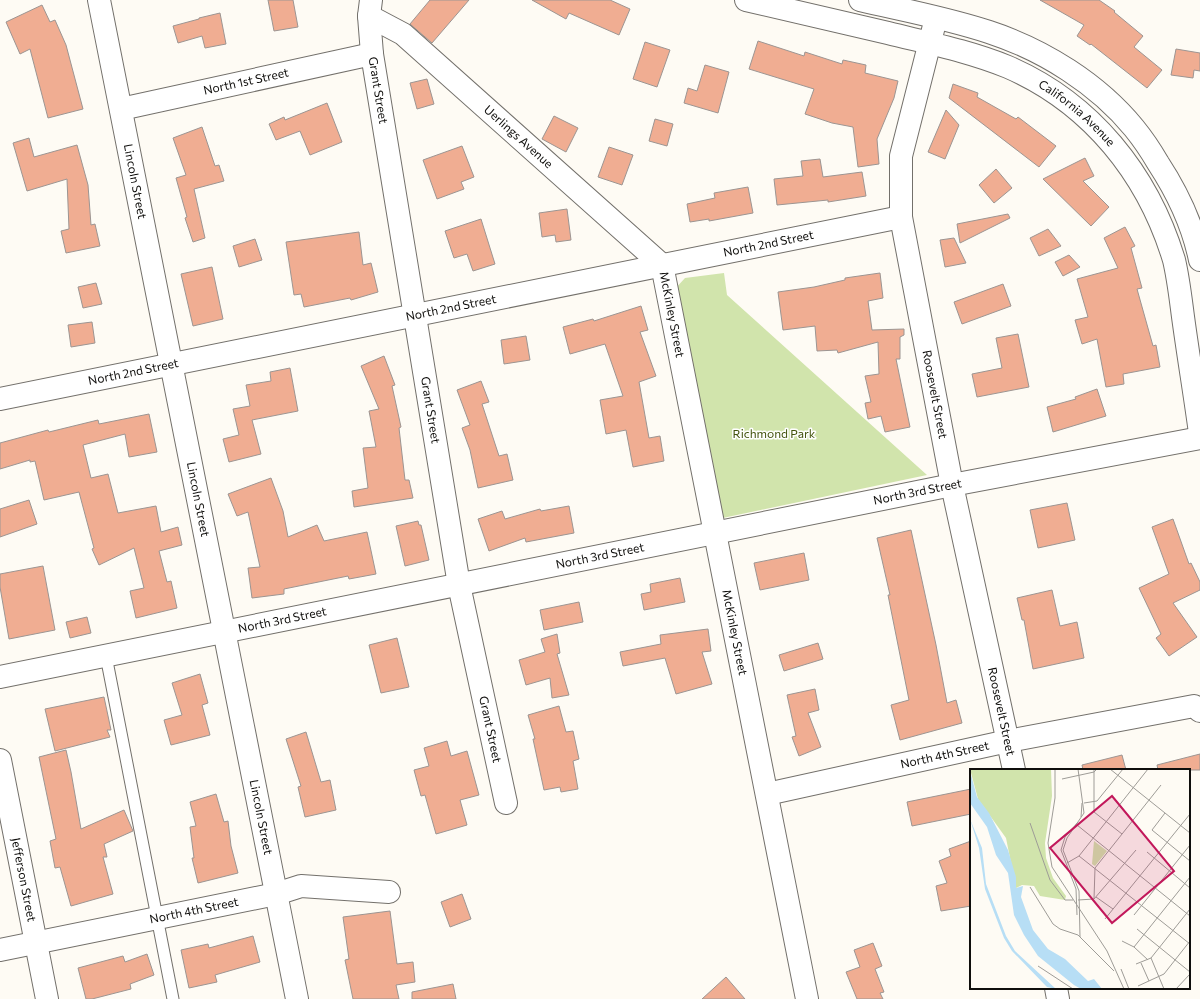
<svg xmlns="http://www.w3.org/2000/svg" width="1200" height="999" font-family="Commissioner,sans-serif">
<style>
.green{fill:#d1e4ac}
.building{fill:#f0ad92;stroke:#9c9592}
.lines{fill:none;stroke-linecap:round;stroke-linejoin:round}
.service-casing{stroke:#73706b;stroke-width:13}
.minor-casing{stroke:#73706b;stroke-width:24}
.tertiary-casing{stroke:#73706b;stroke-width:24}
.service{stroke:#fff;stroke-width:11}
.minor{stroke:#fff;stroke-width:22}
.tertiary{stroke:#fff;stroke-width:22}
.labels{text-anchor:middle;stroke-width:3;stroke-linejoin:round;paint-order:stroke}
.street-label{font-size:12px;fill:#0f0e0c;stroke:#fff}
.park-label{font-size:12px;fill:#41520b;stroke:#fff}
.inset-road{fill:none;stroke:#9e9c97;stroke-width:1}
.view{fill:#c2185b;fill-opacity:0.15;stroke:#c2185b;stroke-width:2}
.inset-edge{fill:none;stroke:#0f0e0c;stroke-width:2}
</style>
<rect width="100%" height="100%" fill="#fefbf4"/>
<path class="green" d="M724 273 727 295 927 475 718 519 674 290 685 278Z"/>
<path class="building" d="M268 0H293L298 27 274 31Z
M430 0H469L432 43 410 24Z
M532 0H610L630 9 619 35 569 13 566 19Z
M1040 0H1099L1115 11 1114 12 1143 36 1134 47 1162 70 1147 88 1091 44 1090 45 1077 36 1084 25Z
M42 5 50 22 55 20 66 45 83 109 48 118 30 49 20 54 6 22Z
M220 13 226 44 205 48 202 36 178 43 173 26 199 19V18Z
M758 41 804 56 805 52 842 64 843 60 866 65 865 73 898 81 894 98 877 139 879 164 858 167 853 127 832 123 805 114 814 89 749 69Z
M645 42 670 50 657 87 633 79Z
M1176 49 1200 53V71L1194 70 1193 78 1171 75Z
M705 65 729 72 718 113 684 103 688 88 697 91Z
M427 79 434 104 417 109 410 83Z
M953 84 978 93 977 97 1016 119 1018 117 1056 146 1039 167 949 98Z
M327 103 342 142 310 155 300 131 276 140 269 124 284 117 285 120Z
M946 110 959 125 945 159 928 152Z
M554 116 578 128 566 152 542 139Z
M655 119 673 124 667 146 649 141Z
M202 127 215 166 219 165 224 181 194 189 205 238 193 242 185 218 187 217 176 178 186 175 173 138Z
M29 138 34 157 77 145 88 185 91 225 95 224 100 246 66 253 61 231 69 229 67 179 27 191 13 143Z
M462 146 474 177 461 182 464 189 437 199 423 160Z
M609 147 633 155 622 185 598 177Z
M1085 158 1094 176 1083 181 1109 207 1091 226 1043 179Z
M820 159 823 177 862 172 866 196 828 202V200L777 205 774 179 803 176 801 161Z
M996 169 1012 188 994 203 979 185Z
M748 187 753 213 709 221V219L690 222 687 204 715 198 714 193Z
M567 209 571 240 556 242 555 235 542 237 539 213Z
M1008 214 1010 218 960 243 957 224Z
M481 219 495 264 473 271 467 254 454 258 445 231Z
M1125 227 1135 246 1131 248 1142 288 1137 289 1153 346 1156 345 1160 367 1123 374 1124 384 1106 387 1097 339 1082 344 1075 320 1088 317 1077 279 1118 268 1104 238Z
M1048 229 1061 246 1039 256 1030 238Z
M359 232 363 265 371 263 378 292 351 300 350 298 304 307 301 294 294 295 286 242Z
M954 238 966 263 945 267 940 240Z
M255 239 262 260 239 267 233 246Z
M1069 255 1080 267 1063 276 1055 262Z
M212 267 223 319 193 326 181 274Z
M880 273 883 298 868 301 872 330 904 329V335L900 337V359H896L910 427 885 432 881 416 868 419 865 403 871 402 865 376 879 374 878 342 838 353 837 350 817 351 815 326 783 330 778 292 814 287 845 280V278Z
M96 283 102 304 83 308 78 287Z
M1003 284 1011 306 962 324 954 302Z
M641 306 648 330 640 332 656 376 639 382 649 438 660 436 664 461 633 467 626 430 606 434 600 400 623 396 605 344 570 354 563 327 593 319 594 321Z
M92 322 95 343 71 347 68 325Z
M1018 334 1029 387 977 397 972 374 1002 368 996 338Z
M526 336 530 360 504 364 501 340Z
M384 356 395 385 392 386 401 427 399 428 405 480H409L413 498 354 507 352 491 368 488 363 448 376 447 369 411 379 409 361 366Z
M290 368 298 411 252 420 261 454 229 462 223 439 239 435 233 409 250 406 246 385 271 381 270 372Z
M481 381 489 402 482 404 499 456 507 454 513 480 478 488 470 450 462 428 470 425 457 390Z
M1097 389 1106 416 1053 432 1047 407 1076 399 1075 397Z
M149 414 157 452 129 457 125 434 83 445 91 478 108 474 118 513 156 506 161 532 178 527 182 545 159 551 167 582 171 581 177 608 136 618 130 591 144 588 134 548 99 565 92 549 94 548 79 492 44 500 35 461 30 462V460L0 469V443L48 430 49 432 98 420 99 424Z
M271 478 283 511 288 537 317 525 324 541 367 532 376 574 349 579 348 576 284 589V594L252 598 248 568 260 567 248 512 237 516 228 494Z
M29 500 37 524 0 537V509Z
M1067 503 1075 540 1038 548 1030 510Z
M569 506 574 533 526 542 525 538 489 551 478 519 502 511 505 519 540 509 541 511Z
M1173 519 1189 564 1191 563 1200 582V590L1173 603 1197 637 1169 656 1156 638 1161 634 1139 588 1169 574 1152 527Z
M418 521 419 525H421L429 560 405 566 396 526Z
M911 530 936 645 947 703 956 700 962 723 900 740 891 705 909 700 888 595H890L877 538Z
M804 553 809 580 760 590 754 563Z
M43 566 55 630 9 639 0 587V574Z
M680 578 685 602 644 610 641 594 651 592 650 584Z
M1052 590 1060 626 1077 622 1084 658 1033 669 1024 620H1022L1017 598Z
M579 602 583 622 544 630 540 610Z
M87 617 91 633 70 638 66 622Z
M708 629 711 651 702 652 712 684 676 694 665 658 623 666 620 652 661 644 660 635Z
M557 634 560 653 557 654 569 695 552 698 550 678 526 685 519 660 545 652 541 639Z
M397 638 409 687 381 693 369 645Z
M818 643 823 659 784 671 779 655Z
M200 674 208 703 202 705 210 735 171 745 164 720 182 715 172 683Z
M815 689 819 710 808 713 821 747 799 756 792 737 796 736 787 695Z
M104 697 111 730H107L110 737 55 751 45 709Z
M559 706 566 732 573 731 579 759 573 761 578 789 561 792 560 787 544 790 533 739H535L528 715Z
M306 732 321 782 330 780 336 810 305 817 298 787 301 786 286 739Z
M447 741 451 756 467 751 479 795 460 800 467 825 436 834 425 795 421 796 414 770 429 766 424 748Z
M66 750 71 772 81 829 124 810 133 831 104 844 107 857H103L113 894 71 906 60 867 55 868 50 841 56 839 39 757Z
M1200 754V770H1158L1157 765Z
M1122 755 1126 770H1083L1082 765Z
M971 789V814L912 826 907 802Z
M216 794 224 822 228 821 231 846 238 873 198 883 192 858H194L190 827 196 826 190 802Z
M971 841V906L941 911 936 886 947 883 939 861 951 856 949 849Z
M462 894 471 919 450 927 441 902Z
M390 911 397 964 413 962 415 982 396 985 399 999H353L345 960 349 959 343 917Z
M253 936 260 962 215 975 217 982 189 988 181 950 208 944 209 948Z
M873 943 882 966 875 969 884 992 880 993 883 999H857L846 972 860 967 854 950Z
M147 954 154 975 130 984 131 989 92 999H86L78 968 123 956 125 962Z
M726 977 745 999H702Z
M453 984 456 999H412V992Z"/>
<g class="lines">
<defs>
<path id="service" d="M106 656 173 999"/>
<g id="minor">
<path id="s1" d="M99 0 297 999"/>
<path id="s2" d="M371 0 369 16 372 54 459 585 506 803"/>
<path id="s3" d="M746 0C793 11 840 22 888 33 928 43 969 51 1008 67 1091 103 1148 174 1174 260 1179 281 1181 303 1184 324 1189 360 1195 396 1200 433"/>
<path d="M860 0C903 10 947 18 989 32 1044 50 1098 84 1134 128 1143 139 1151 151 1158 163 1177 192 1193 226 1200 260"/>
<path id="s4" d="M369 16 403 34 662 265 807 999"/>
<path id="s5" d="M936 18 901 156V217L952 485 1014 770"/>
<path id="s6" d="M121 109 372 54"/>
<path id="s7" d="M0 399 901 217"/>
<path id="s8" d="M0 760 47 999"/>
<path id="s9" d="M767 794 1008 741 1194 706 1200 711"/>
<path id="s10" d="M0 950 276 894 301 886 389 892"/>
<path d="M1056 988 1058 999"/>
</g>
<g id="tertiary">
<path id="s11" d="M0 677 952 485 1200 438"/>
</g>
</defs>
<use href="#service" class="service-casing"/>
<use href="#minor" class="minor-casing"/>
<use href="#tertiary" class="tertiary-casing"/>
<use href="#service" class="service"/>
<use href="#minor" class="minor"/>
<use href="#tertiary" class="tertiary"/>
</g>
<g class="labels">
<g class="street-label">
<text dy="4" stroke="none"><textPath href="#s6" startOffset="128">North 1st Street</textPath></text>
<text dy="4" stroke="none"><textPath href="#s2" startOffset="91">Grant Street</textPath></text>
<text dy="4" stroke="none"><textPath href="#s3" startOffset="354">California Avenue</textPath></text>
<text dy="4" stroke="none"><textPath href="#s4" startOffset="193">Uerlings Avenue</textPath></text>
<text dy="4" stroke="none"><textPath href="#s1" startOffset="185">Lincoln Street</textPath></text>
<text dy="4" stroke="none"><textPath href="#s7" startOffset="784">North 2nd Street</textPath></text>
<text dy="4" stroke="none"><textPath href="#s7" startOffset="460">North 2nd Street</textPath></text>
<text dy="4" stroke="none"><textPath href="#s4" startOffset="436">McKinley Street</textPath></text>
<text dy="4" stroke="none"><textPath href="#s7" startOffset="136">North 2nd Street</textPath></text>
<text dy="4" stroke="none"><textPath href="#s5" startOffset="384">Roosevelt Street</textPath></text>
<text dy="4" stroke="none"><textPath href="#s2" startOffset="415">Grant Street</textPath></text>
<text dy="4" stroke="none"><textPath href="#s11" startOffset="936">North 3rd Street</textPath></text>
<text dy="4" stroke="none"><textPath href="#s1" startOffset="509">Lincoln Street</textPath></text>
<text dy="4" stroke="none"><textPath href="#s11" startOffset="612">North 3rd Street</textPath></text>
<text dy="4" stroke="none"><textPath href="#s11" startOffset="288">North 3rd Street</textPath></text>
<text dy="4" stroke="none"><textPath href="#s4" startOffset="760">McKinley Street</textPath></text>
<text dy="4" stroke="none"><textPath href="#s5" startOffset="708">Roosevelt Street</textPath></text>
<text dy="4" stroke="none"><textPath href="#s2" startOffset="740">Grant Street</textPath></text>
<text dy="4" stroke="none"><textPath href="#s9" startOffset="182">North 4th Street</textPath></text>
<text dy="4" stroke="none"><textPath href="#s1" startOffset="833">Lincoln Street</textPath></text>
<text dy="4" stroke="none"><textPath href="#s8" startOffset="122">Jefferson Street</textPath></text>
<text dy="4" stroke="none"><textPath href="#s10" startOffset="198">North 4th Street</textPath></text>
</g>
<g class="park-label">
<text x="774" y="438">Richmond Park</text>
</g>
</g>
<g transform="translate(970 769)">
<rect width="220" height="220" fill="#fefbf4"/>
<path d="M0 0H81L82 27 75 74 76 89 83 109 96 127 95 131 70 127 64 117 52 116 46 119 36 69 8 30ZM124 72 137 82 125 97 122 95Z" fill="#d1e4ac"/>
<path d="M0 2 7 28 19 44 38 81 46 108V119L53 117 51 128 63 161 78 180 95 190 118 212 124 210 132 220H111L104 216 68 187 54 166 44 146 38 104 26 86 17 58 0 34ZM0 50 12 79 16 115 36 167 45 182 86 220 77 218 42 182 34 169 15 120 9 79Z" fill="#b7def5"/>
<path class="inset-road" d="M85 0V29L78 74 82 98 137 182 154 220M108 0 114 44 97 69 93 81 109 122 110 168M124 0V43L152 65M140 0 220 64M92 10 124 3 127 0M114 34 127 32 153 0M195 44 182 61 220 92M111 48 112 34M60 54 80 111 95 131H103M107 56 220 147M177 83 220 119M109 87 220 175M97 94 109 87 178 0M60 118 83 155 90 160 108 166 144 202M126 128 143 140M124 130 125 99 191 16M124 130 166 81M108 131 124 130M107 146 106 120 91 81 95 68 108 53M164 146 220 76M135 150 220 45M167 160 220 203M152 172 164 178 178 191M164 178 220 108M181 189 194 220M171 194 179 212M166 195 181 189 220 140M68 197 103 220M151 200 159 220M168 217 194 205 220 172M206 220 220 205"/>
<path class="view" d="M142 27 204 102 142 154 80 79Z"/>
<rect width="220" height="220" class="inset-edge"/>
</g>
</svg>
